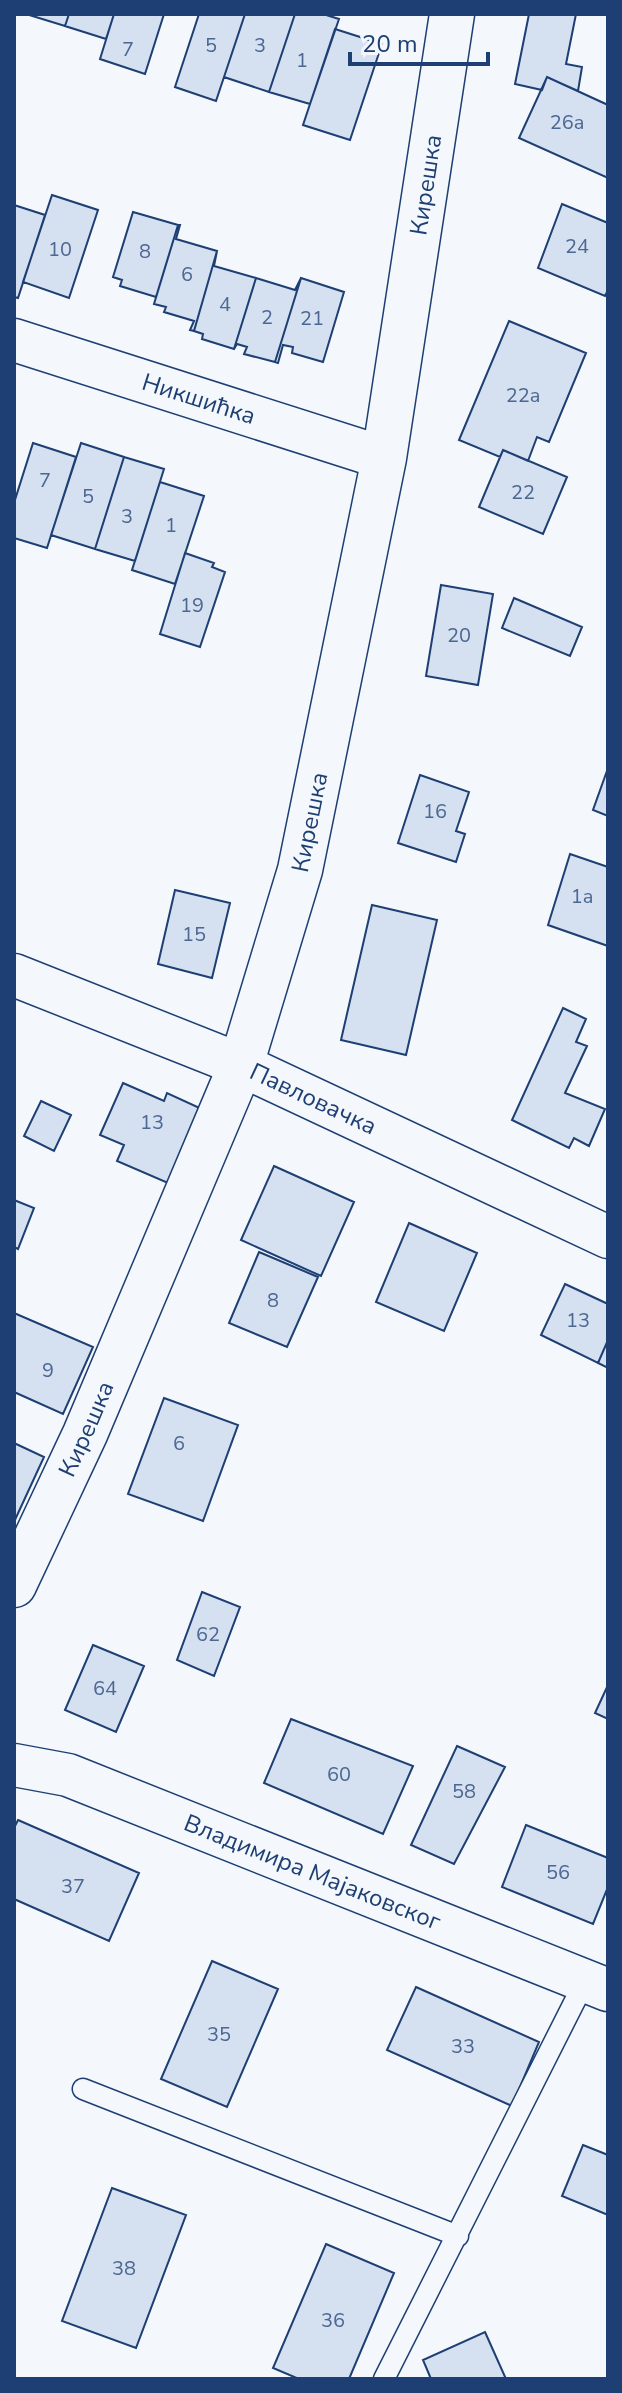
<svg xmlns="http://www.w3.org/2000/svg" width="622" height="2393" font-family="'Nunito Sans',sans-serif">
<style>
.building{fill:#d5e0f0;stroke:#1d3f73;stroke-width:2}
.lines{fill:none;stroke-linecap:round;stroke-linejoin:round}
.service-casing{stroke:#1d3f73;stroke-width:23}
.minor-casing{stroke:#1d3f73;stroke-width:45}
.tertiary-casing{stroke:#1d3f73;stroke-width:47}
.service{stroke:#f4f7fb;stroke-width:20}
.minor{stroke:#f4f7fb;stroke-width:42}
.tertiary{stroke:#f4f7fb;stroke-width:44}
.labels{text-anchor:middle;stroke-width:6;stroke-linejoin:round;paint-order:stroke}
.number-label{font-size:20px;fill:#4b6792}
.street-label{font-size:24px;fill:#1d3f73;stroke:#f4f7fb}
</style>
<rect width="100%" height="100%" fill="#f4f7fb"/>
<path class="building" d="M26 14H69L65 26Z
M69 14H114L106 39 65 26Z
M114 14H164L145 74 100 59Z
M199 14H245L216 101 175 87Z
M245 14H295L269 92 224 77Z
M295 14H323L339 19 310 104 269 92Z
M529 14H576L566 64 582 67 578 91 547 77 542 90 515 84Z
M335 29 382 44 350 140 303 125Z
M547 77 608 105V178L519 138Z
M52 195 98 210 69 298 23 282Z
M562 204 608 223V290L605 296 538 268Z
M14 205 45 215 18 298 14 297Z
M133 212 178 225 156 297 120 286 122 280 113 277Z
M178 225H180L176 239 217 251 194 331 190 330 194 321 164 312 166 307 154 304Z
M217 251 214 266 256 278 234 349 202 339 203 334 194 331Z
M256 278 295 290 301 278 275 362 244 354 247 347 237 344 234 349Z
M301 278 344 292 323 362 292 353 293 347 283 345 278 363 275 362Z
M509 321 586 353 549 442 537 437 528 461 503 450 500 457 459 440Z
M33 443 76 457 47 548 14 538V503Z
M81 443 124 457 95 549 51 535Z
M503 450 567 477 543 534 479 507Z
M124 457 164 469 135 561 95 549Z
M160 482 204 496 175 584 132 570Z
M185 553 214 563 212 567 225 572 200 647 160 634Z
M441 585 493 594 478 685 426 676Z
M514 598 582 627 570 656 502 628Z
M608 768V816L593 810Z
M420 775 469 792 456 831 465 834 456 862 398 843Z
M570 854 608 867V946L548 925Z
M175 890 230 903 212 978 158 964Z
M372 905 437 920 406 1055 341 1040Z
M563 1008 586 1019 576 1042 587 1046 565 1093 605 1109 589 1146 574 1138 569 1148 512 1120Z
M123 1083 164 1101 167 1093 204 1110 168 1183 117 1161 124 1145 100 1135Z
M41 1101 71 1115 54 1151 24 1136Z
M274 1166 354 1202 321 1276 241 1240Z
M14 1200 34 1208 18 1249 14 1247Z
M409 1223 477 1253 444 1331 376 1302Z
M259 1252 318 1277 287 1347 229 1323Z
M565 1284 608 1304V1340L598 1363 541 1335Z
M14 1313 93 1347 63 1414 14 1392Z
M608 1340V1368L598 1363Z
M164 1398 238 1425 203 1521 128 1494Z
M14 1443 44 1457 14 1522Z
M202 1592 240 1607 214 1676 177 1660Z
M93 1645 144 1666 116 1732 65 1710Z
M608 1685V1719L595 1713Z
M291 1719 413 1766 383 1834 264 1783Z
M457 1746 505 1767 454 1864 411 1845Z
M18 1820 139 1873 109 1941 14 1899V1828Z
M526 1825 608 1858V1887L593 1924 502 1887Z
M212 1961 278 1989 227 2107 161 2079Z
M416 1987 539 2042 512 2106 387 2050Z
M583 2145 608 2155V2215L562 2196Z
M112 2188 186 2215 136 2348 62 2321Z
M326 2244 394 2273 349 2379H299L273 2368Z
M485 2332 506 2379H431L423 2360Z"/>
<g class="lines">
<defs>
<path id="service" d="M83 2089 458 2236
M384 2379 585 1981"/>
<g id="minor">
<path id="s1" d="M14 340 384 458"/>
<path id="s2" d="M14 975 241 1065 608 1237"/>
<path id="s3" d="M14 1765 68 1775 608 1990"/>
</g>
<g id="tertiary">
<path id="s4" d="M14 1585 85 1434 241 1065 300 870 384 458 452 14"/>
</g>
</defs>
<use href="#service" class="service-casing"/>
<use href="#minor" class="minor-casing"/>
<use href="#tertiary" class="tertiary-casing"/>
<use href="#service" class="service"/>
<use href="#minor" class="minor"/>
<use href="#tertiary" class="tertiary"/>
</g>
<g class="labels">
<g class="number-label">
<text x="211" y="52">5</text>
<text x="260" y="52">3</text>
<text x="128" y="56">7</text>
<text x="302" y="67">1</text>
<text x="567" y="129">26a</text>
<text x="577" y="253">24</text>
<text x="60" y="256">10</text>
<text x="145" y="258">8</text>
<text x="187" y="281">6</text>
<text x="225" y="311">4</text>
<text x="267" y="324">2</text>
<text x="312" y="325">21</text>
<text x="523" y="402">22a</text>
<text x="45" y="487">7</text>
<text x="523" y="499">22</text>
<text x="88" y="503">5</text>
<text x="127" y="523">3</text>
<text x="171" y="532">1</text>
<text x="192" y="612">19</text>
<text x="459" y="642">20</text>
<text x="435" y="818">16</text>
<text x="582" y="903">1a</text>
<text x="194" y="941">15</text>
<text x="152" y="1129">13</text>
<text x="273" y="1307">8</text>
<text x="578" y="1327">13</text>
<text x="48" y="1377">9</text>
<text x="179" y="1450">6</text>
<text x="208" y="1641">62</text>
<text x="105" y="1695">64</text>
<text x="339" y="1781">60</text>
<text x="464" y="1798">58</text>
<text x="558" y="1879">56</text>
<text x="73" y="1893">37</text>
<text x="219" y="2041">35</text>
<text x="463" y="2053">33</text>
<text x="124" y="2275">38</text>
<text x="333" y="2327">36</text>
</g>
<g class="street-label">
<text dy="8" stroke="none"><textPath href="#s4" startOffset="1468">Кирешка</textPath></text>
<text dy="8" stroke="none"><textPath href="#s1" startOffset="194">Никшићка</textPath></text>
<text dy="8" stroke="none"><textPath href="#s4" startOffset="820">Кирешка</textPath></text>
<text dy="8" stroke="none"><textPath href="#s2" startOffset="324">Павловачка</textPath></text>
<text dy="8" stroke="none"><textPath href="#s4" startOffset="172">Кирешка</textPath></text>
<text dy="8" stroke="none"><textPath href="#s3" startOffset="318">Владимира Мајаковског</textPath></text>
</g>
</g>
<rect width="622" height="2393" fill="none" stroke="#1d3f73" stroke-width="32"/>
<path d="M350 52v12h138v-12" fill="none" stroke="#1d3f73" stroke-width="4"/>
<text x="362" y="52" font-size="24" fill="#1d3f73" stroke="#f4f7fb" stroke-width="6" paint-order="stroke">20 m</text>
</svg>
